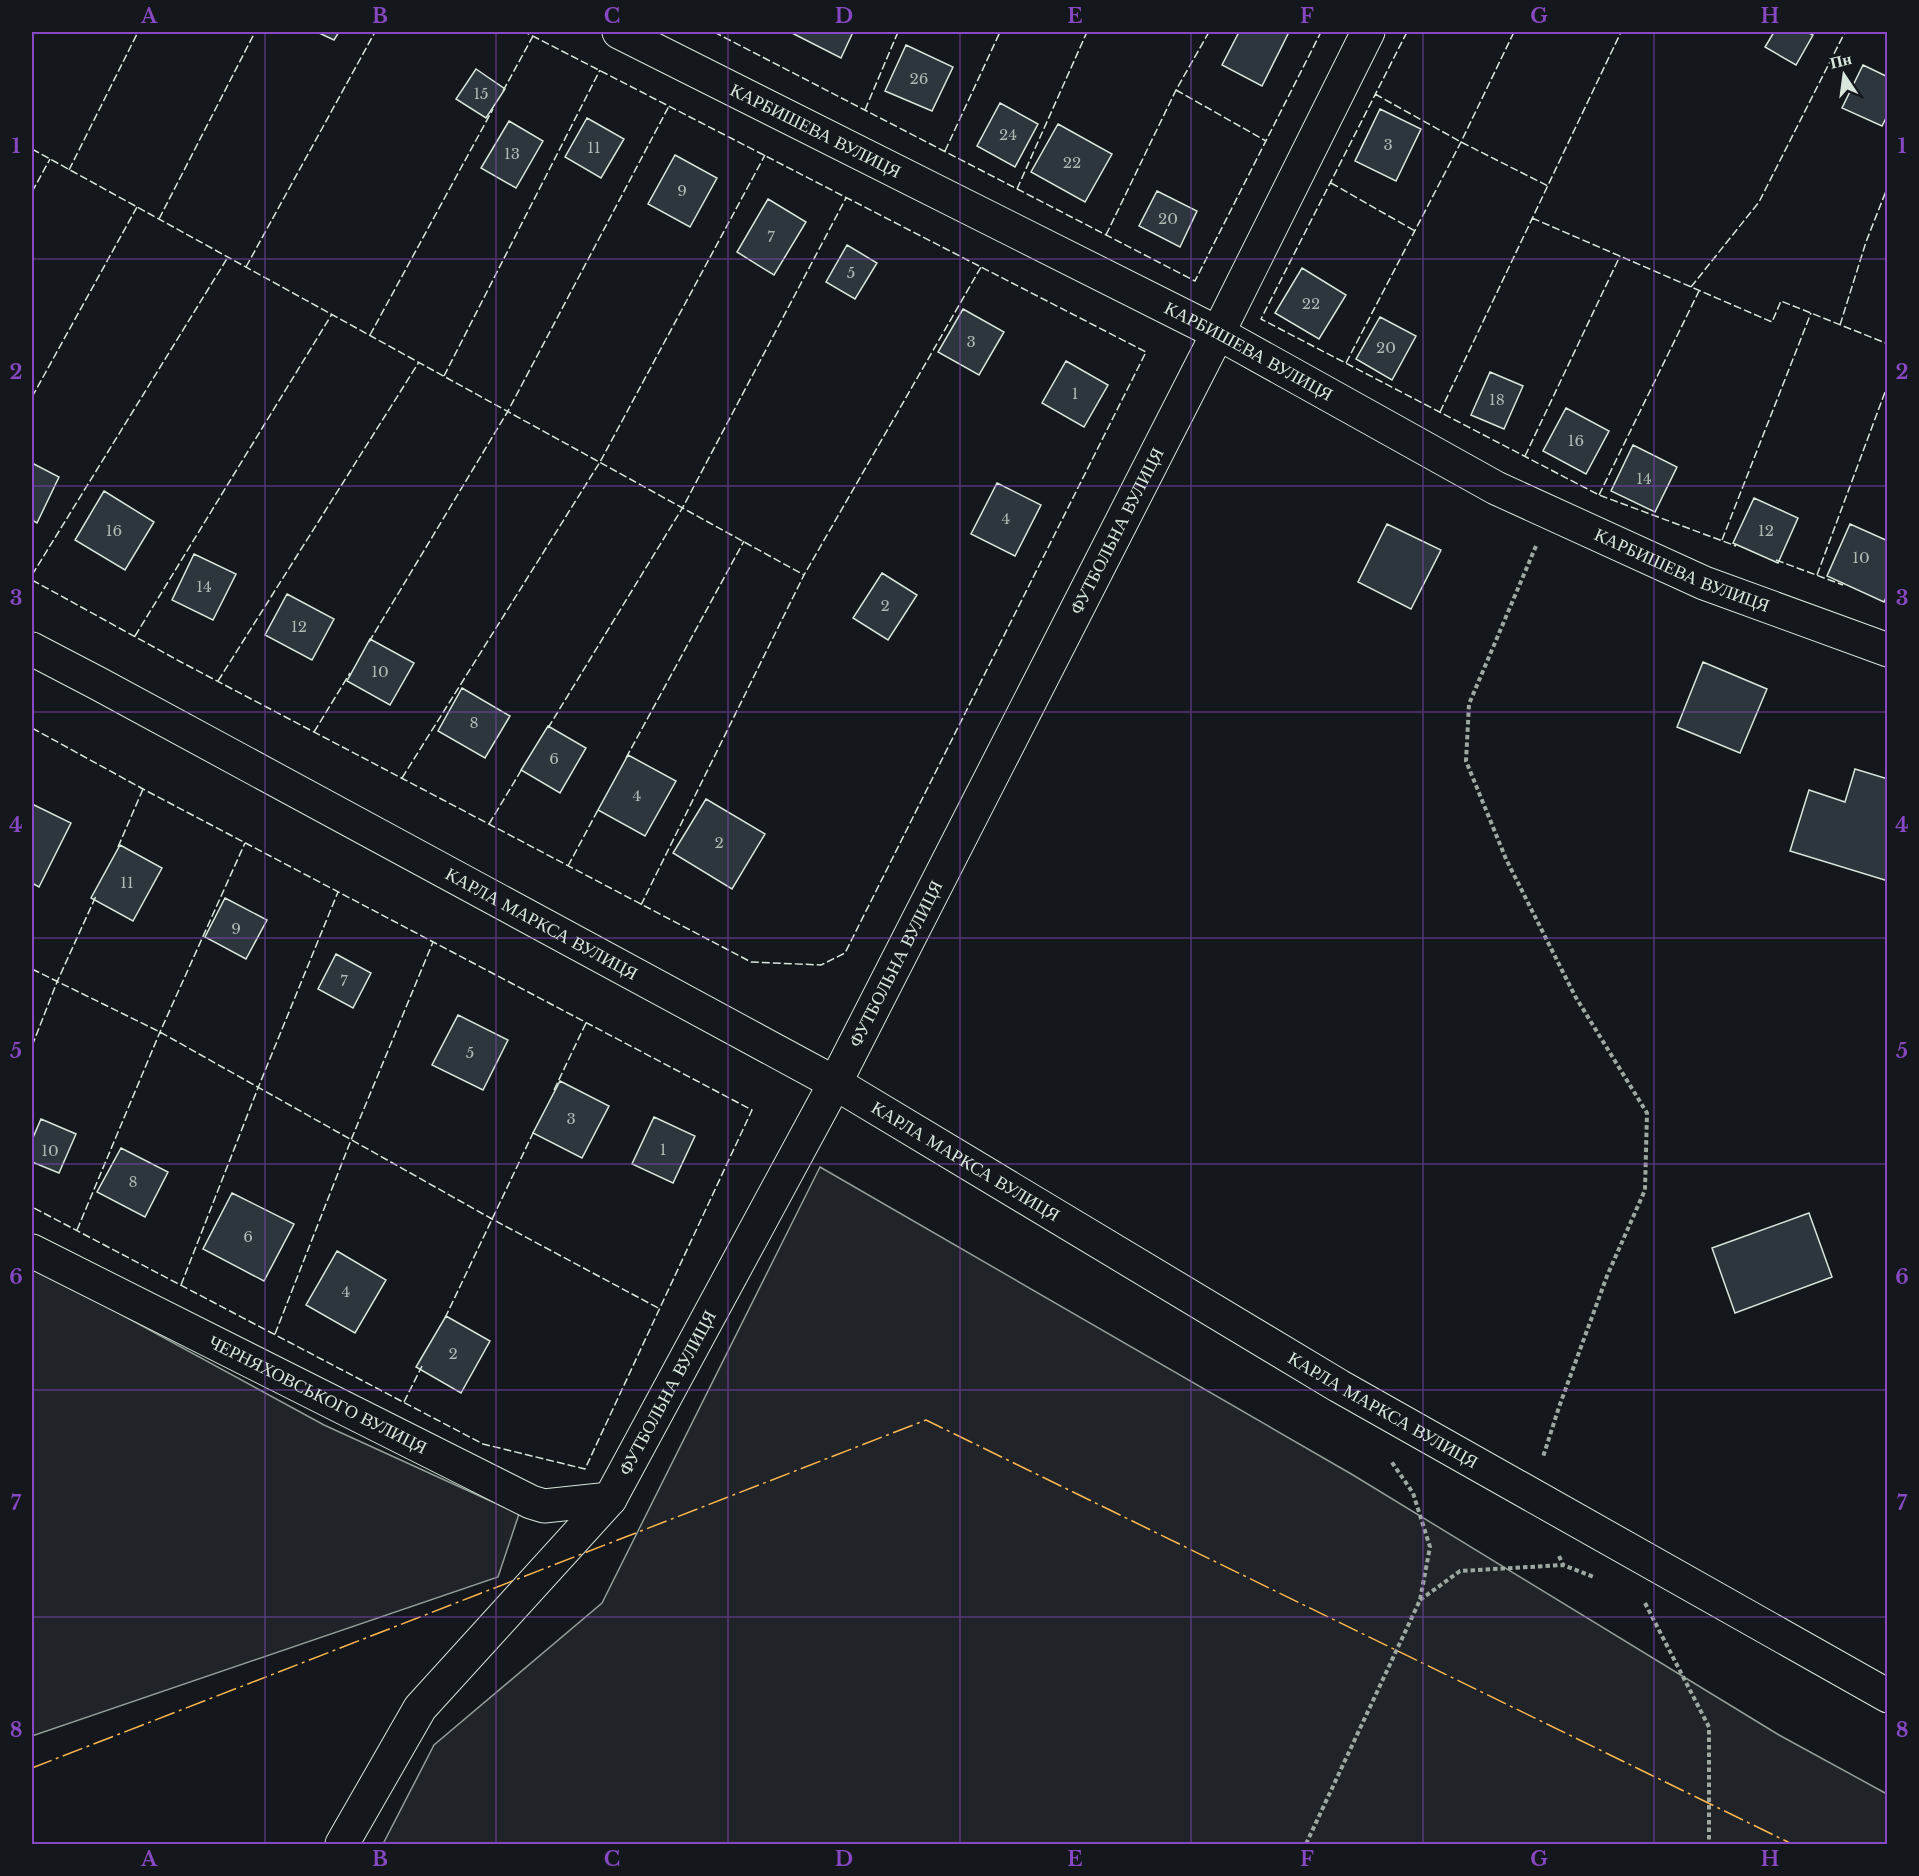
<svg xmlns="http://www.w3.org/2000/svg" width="1919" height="1876" font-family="'Libre Baskerville',serif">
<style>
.green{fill:#202428;stroke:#939e99;stroke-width:1.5}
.building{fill:#2c363c;stroke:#d8e6dc;stroke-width:1.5}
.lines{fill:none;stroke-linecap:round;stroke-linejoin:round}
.minor-casing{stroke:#d8e6dc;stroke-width:35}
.tertiary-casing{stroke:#d8e6dc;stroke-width:35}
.path{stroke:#9da8a2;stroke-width:4;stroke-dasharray:4.5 3;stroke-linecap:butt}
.minor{stroke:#14181c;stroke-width:33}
.tertiary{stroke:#14181c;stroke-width:33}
.fence{stroke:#d8e6dc;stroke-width:1.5;stroke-dasharray:8 3;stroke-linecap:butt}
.power{stroke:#ffb74d;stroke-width:1.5;stroke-dasharray:21 4.5 3 4.5;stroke-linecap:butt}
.grid{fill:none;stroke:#8948c3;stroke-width:1.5;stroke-opacity:0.55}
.labels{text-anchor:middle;stroke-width:4.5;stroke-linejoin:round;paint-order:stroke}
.number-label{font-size:15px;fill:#adbab4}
.street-label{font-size:18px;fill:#d8e6dc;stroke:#14181c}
.neatline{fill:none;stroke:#8948c3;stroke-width:2}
.grid-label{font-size:20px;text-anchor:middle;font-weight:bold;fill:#8948c3}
</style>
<rect width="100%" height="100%" fill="#14181c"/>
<path class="green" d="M820 1167 1353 1475 1779 1735 1887 1794V1844H383L434 1745 602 1603Z
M32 1266 324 1425 519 1514 498 1577 32 1736Z"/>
<path class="building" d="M317 32H339L334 40Z
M790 32H853L841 58Z
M1239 32H1289L1262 86 1222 65Z
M1774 32H1807L1813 35 1796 65 1765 47Z
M906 45 953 67 932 111 885 91Z
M1863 65 1888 77V114L1882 126 1842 108Z
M476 69 505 89 486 118 456 99Z
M1000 103 1038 124 1015 167 977 146Z
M1380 109 1421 129 1396 181 1355 161Z
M587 118 624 139 601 178 565 157Z
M509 121 543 141 516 188 481 168Z
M1058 124 1112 154 1085 202 1031 172Z
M675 155 717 178 690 227 648 204Z
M1157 191 1197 211 1180 247 1139 226Z
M768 199 806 222 774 275 737 252Z
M847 245 877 263 855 299 826 282Z
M1302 268 1346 295 1319 339 1275 313Z
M963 309 1004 332 979 375 938 352Z
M1380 317 1416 336 1392 380 1356 359Z
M1066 361 1108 385 1084 427 1042 403Z
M1490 372 1523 386 1504 429 1471 415Z
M1566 408 1609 431 1586 474 1543 451Z
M1633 445 1677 467 1655 512 1611 491Z
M32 463 59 477 37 523 32 520Z
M997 483 1041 505 1015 556 971 534Z
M104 491 154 522 125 570 75 540Z
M1754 498 1798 518 1778 563 1733 543Z
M1387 524 1441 550 1411 609 1358 582Z
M1850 524 1888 541V593L1884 602 1827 576Z
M194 554 236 574 213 620 172 600Z
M882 573 917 595 888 640 853 618Z
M287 594 334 619 312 660 265 635Z
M370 639 414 663 390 705 347 681Z
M1703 662 1767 689 1740 753 1677 727Z
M462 688 510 716 485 758 438 731Z
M548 726 586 748 560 793 521 770Z
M628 755 676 781 645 836 598 810Z
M1855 769 1888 779V881L1790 851 1809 790 1845 802Z
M706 799 765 834 732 889 673 853Z
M32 804 71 823 39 887 32 883Z
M120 845 162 868 133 921 91 898Z
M225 898 267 920 246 959 205 937Z
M336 954 371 973 353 1008 318 989Z
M458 1015 508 1040 483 1090 432 1065Z
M560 1081 609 1106 582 1158 533 1133Z
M654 1117 695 1136 673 1183 632 1164Z
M41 1119 76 1134 59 1173 32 1162V1140Z
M121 1148 168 1172 145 1217 97 1192Z
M232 1193 294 1224 264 1281 203 1249Z
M1809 1213 1832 1277 1735 1313 1712 1248Z
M337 1251 386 1280 355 1333 306 1305Z
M446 1316 490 1341 461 1393 416 1367Z"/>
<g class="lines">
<defs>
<g id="minor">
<path id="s1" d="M619 32 1218 333 1496 488 1704 583 1888 650"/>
<path id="s2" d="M32 1251 531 1502 544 1506 610 1499"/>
<path id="s3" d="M342 1844 420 1708 610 1499 835 1083 1218 333 1368 32"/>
</g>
<g id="tertiary">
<path id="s4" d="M32 649 99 684 835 1083 1339 1386 1888 1696"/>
</g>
</defs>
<use href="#minor" class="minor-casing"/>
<use href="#tertiary" class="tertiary-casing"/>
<path class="path" d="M1536 546 1469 704 1466 761 1506 859 1575 996 1647 1113 1645 1190 1607 1276 1559 1407 1543 1457
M1559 1556 1563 1565
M1420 1600 1460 1571 1563 1565 1594 1577
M1645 1603 1709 1727V1844
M1306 1844 1420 1600 1430 1547 1413 1493 1391 1461"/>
<use href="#minor" class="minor"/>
<use href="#tertiary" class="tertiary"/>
<path class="fence" d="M714 32 1195 281 1321 32
M1407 32 1261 319 1599 495 1736 546
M32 33V32
M1176 90 1266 141
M503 91 533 36
M1375 94 1461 142 1548 186
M865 110 898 32
M32 149 804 575
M945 151 1000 32
M69 170 138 32
M1331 183 1415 231
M1017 189 1087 32
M32 192 50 159
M1532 218 1772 322 1781 301 1888 344
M159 219 255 32
M1106 235 1176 90 1209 32
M246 267 375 32
M1691 287 1759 202 1845 32
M1840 325 1866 242 1888 186
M370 335 493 109
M1346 363 1461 142 1514 32
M444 376 600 70
M32 397 137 207
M1440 412 1621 32
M1525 456 1620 256
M1599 495 1699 291
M1722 540 1811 313
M1776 560 1843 585
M32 575 228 257
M1817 575 1888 384
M32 580 181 662 751 962 821 965 845 953 1146 352 525 32
M135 636 332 314
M369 642 508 411 669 106
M218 681 419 362
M32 728 143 789 752 1110 585 1469 483 1444 32 1207
M548 728 683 507 846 198
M314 732 350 673
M626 758 744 541
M402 778 600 462 765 155
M489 824 522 769
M118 847 143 789
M568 866 599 808
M641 905 804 575 981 267
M32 969 160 1032 492 1219 660 1309
M32 1046 57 982 96 896
M554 1090 586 1023
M77 1230 160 1032 245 843
M181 1285 258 1088 338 892
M445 1318 534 1131
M275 1334 351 1140 433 942
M404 1402 422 1366"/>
<path class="power" d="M32 1768 926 1420 1792 1844"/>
</g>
<path class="grid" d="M265 32V1844M496 32V1844M728 32V1844M960 32V1844M1191 32V1844M1423 32V1844M1654 32V1844M32 259H1888M32 486H1888M32 712H1888M32 938H1888M32 1164H1888M32 1390H1888M32 1617H1888"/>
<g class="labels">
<g class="number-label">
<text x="919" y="84">26</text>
<text x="481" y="99">15</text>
<text x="1008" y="140">24</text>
<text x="1388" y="150">3</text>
<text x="594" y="153">11</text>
<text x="512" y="159">13</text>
<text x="1072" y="168">22</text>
<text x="682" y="196">9</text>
<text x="1168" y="224">20</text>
<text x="771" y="242">7</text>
<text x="851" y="278">5</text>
<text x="1311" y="309">22</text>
<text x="971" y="347">3</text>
<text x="1386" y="353">20</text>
<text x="1075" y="399">1</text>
<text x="1497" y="405">18</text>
<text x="1576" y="446">16</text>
<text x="1644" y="484">14</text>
<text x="1006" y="524">4</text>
<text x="114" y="536">16</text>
<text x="1766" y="536">12</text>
<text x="1861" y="563">10</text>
<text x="204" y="592">14</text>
<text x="885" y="611">2</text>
<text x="299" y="632">12</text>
<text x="380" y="677">10</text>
<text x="474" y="728">8</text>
<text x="554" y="764">6</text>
<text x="637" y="801">4</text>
<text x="719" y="848">2</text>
<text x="127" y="888">11</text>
<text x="236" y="934">9</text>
<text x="344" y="986">7</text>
<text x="470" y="1058">5</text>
<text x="571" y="1124">3</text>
<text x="663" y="1155">1</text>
<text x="50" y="1156">10</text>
<text x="133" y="1187">8</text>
<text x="248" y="1242">6</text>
<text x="346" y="1297">4</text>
<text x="453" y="1359">2</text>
</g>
<g class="street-label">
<text dy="6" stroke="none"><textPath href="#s1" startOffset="220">КАРБИШЕВА ВУЛИЦЯ</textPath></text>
<text dy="6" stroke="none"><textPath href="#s1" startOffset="706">КАРБИШЕВА ВУЛИЦЯ</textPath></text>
<text dy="6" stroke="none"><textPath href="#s3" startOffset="1532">ФУТБОЛЬНА ВУЛИЦЯ</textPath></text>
<text dy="6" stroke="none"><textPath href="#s1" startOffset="1192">КАРБИШЕВА ВУЛИЦЯ</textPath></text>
<text dy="6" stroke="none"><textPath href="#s4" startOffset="579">КАРЛА МАРКСА ВУЛИЦЯ</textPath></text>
<text dy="6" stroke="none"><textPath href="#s3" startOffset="1046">ФУТБОЛЬНА ВУЛИЦЯ</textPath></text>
<text dy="6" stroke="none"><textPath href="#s4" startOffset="1065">КАРЛА МАРКСА ВУЛИЦЯ</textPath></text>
<text dy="6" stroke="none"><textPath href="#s3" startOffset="560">ФУТБОЛЬНА ВУЛИЦЯ</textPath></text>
<text dy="6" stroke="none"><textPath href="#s2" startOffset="320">ЧЕРНЯХОВСЬКОГО ВУЛИЦЯ</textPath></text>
<text dy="6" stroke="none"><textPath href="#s4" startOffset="1551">КАРЛА МАРКСА ВУЛИЦЯ</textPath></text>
</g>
</g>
<rect width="1919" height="1876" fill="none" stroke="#14181c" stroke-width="66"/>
<g transform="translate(1844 75) rotate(347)" stroke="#14181c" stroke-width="4.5" paint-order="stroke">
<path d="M0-4.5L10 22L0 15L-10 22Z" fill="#d8e6dc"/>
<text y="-9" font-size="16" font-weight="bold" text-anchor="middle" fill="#d8e6dc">Пн</text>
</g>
<rect x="33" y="33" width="1853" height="1810" class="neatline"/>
<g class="grid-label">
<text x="149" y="23">A</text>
<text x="380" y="23">B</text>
<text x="612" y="23">C</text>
<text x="844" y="23">D</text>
<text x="1075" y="23">E</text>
<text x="1307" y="23">F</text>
<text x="1539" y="23">G</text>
<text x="1770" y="23">H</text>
<text x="16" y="153">1</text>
<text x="1902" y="153">1</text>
<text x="16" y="379">2</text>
<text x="1902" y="379">2</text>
<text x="16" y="605">3</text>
<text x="1902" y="605">3</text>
<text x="16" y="832">4</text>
<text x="1902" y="832">4</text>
<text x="16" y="1058">5</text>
<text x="1902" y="1058">5</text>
<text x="16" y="1284">6</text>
<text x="1902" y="1284">6</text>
<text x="16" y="1510">7</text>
<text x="1902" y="1510">7</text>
<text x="16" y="1737">8</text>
<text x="1902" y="1737">8</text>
<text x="149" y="1866">A</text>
<text x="380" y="1866">B</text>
<text x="612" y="1866">C</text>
<text x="844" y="1866">D</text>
<text x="1075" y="1866">E</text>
<text x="1307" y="1866">F</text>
<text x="1539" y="1866">G</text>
<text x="1770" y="1866">H</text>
</g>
</svg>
